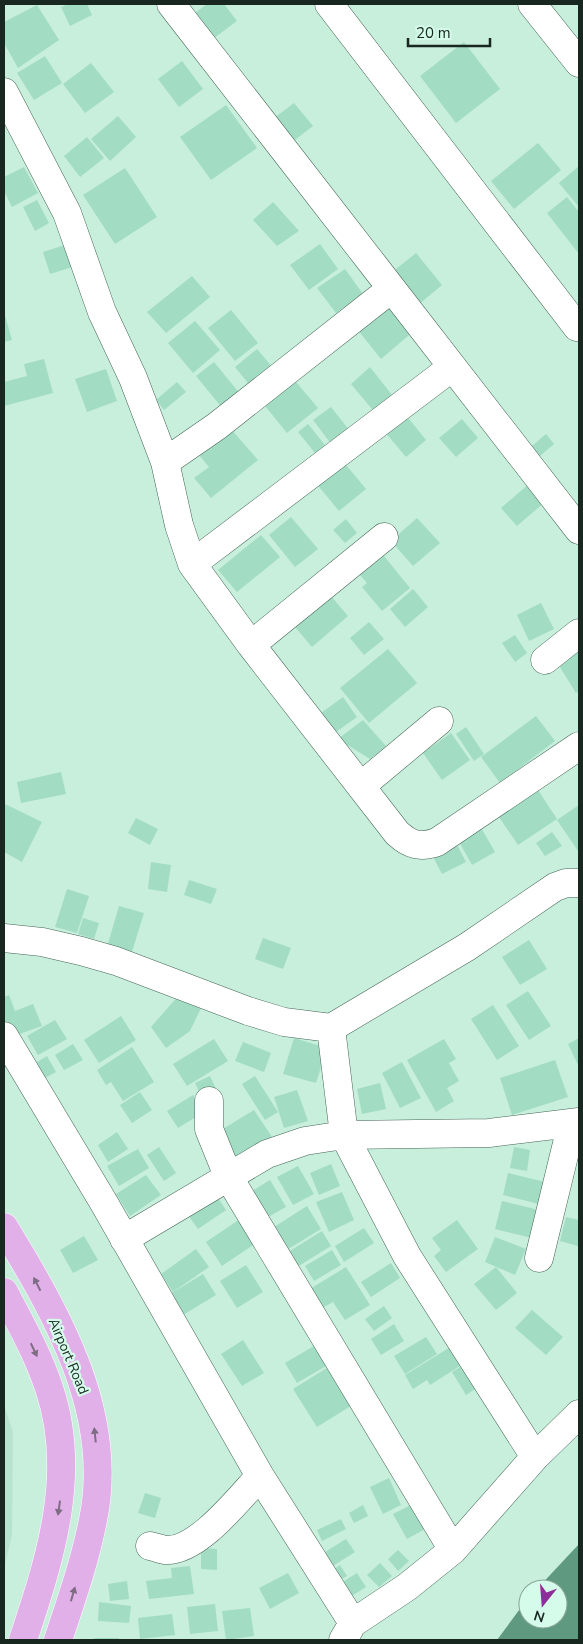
<svg xmlns="http://www.w3.org/2000/svg" width="583" height="1644" font-family="'Nunito Sans',sans-serif">
<style>
.built{fill:#b7e4cf}
.water{fill:#5f9980}
.building{fill:#a2ddc3}
.lines{fill:none;stroke-linecap:round;stroke-linejoin:round}
.minor-casing{stroke:#446557;stroke-width:29}
.major-casing{stroke:#fff;stroke-width:29}
.minor{stroke:#fff;stroke-width:28}
.major{stroke:#e2b0e8;stroke-width:28}
.oneway{fill:#7d6c84}
.labels{text-anchor:middle;stroke-width:4.5;stroke-linejoin:round;paint-order:stroke}
.street-label{font-size:14px;fill:#182720;stroke:#d5fcea}
</style>
<rect width="100%" height="100%" fill="#c8eedc"/>
<path class="built" d="M4 1405 13 1432 12 1536 4 1567Z"/>
<path class="water" d="M579 1544V1640H497L528 1598V1619H558V1589H537Z"/>
<path class="building" d="M68 4H87L92 15 70 26 61 7Z
M207 4H224L237 21 210 41 191 16Z
M37 5 59 40 18 68 4 43V22Z
M464 42 500 89 456 123 420 76Z
M45 56 62 83 34 100 17 73Z
M182 61 203 89 179 107 158 79Z
M91 63 114 92 85 113 63 84Z
M294 103 313 126 287 146 269 122Z
M226 105 257 148 211 180 180 137Z
M118 116 136 137 110 161 91 139Z
M87 137 104 158 80 177 64 156Z
M538 143 561 170 514 209 491 181Z
M579 166V207L559 183Z
M24 167 38 193 12 207 4 191V177Z
M125 168 157 217 115 244 83 195Z
M567 197 579 212V254L547 213Z
M37 200 49 223 35 231 23 207Z
M273 202 299 231 277 246 253 220Z
M71 243 79 265 50 274 43 252Z
M320 244 338 269 309 290 290 265Z
M416 253 442 285 418 305 391 273Z
M345 269 363 294 336 313 317 288Z
M192 276 210 297 166 333 147 312Z
M391 302 415 330 381 359 357 329Z
M231 310 258 343 235 361 208 328Z
M4 312 12 340 4 342Z
M195 321 220 350 193 373 168 343Z
M257 349 279 375 256 393 235 367Z
M44 359 53 393 4 406V382L27 376 24 364Z
M214 362 241 395 223 409 196 376Z
M370 367 396 400 377 415 351 384Z
M106 369 117 401 87 412 75 379Z
M291 376 318 408 287 433 261 401Z
M177 382 186 392 164 410 156 400Z
M331 407 350 431 332 445 313 420Z
M405 414 426 440 406 457 384 431Z
M462 419 478 438 456 457 439 438Z
M308 424 325 445 315 453 298 432Z
M231 429 258 460 211 498 194 478 209 467 199 455Z
M546 434 554 444 534 461 526 451Z
M342 460 366 489 339 511 315 482Z
M530 483 546 501 517 526 501 508Z
M291 517 318 549 295 567 269 535Z
M417 518 440 543 413 566 391 541Z
M346 519 357 533 345 543 333 530Z
M261 535 280 557 237 592 218 570Z
M384 556 410 588 382 611 362 587 367 583 360 575Z
M325 589 348 616 312 647 289 620Z
M413 589 428 607 405 627 390 609Z
M541 603 554 629 529 641 517 615Z
M369 622 384 639 364 655 350 638Z
M515 635 527 653 515 662 502 643Z
M579 645V691L576 693 555 659Z
M388 649 417 683 369 723 340 688Z
M343 697 357 717 336 732 321 713Z
M536 716 555 741 500 783 481 757Z
M363 720 386 746 370 759 338 739Z
M466 727 484 754 474 761 456 734Z
M451 733 470 760 442 780 423 753Z
M61 772 66 794 21 803 17 782Z
M536 787 557 819 518 845 497 814Z
M5 804 42 822 22 862 4 852Z
M579 805V850L578 851 557 820Z
M136 818 158 829 150 845 128 833Z
M480 826 495 852 472 865 457 838Z
M552 832 562 846 545 856 536 843Z
M455 841 466 862 442 874 431 853Z
M151 862 171 865 167 892 148 889Z
M189 880 217 889 211 904 184 895Z
M67 889 89 896 77 933 55 927Z
M119 906 144 913 131 955 107 947Z
M83 918 99 923 94 939 78 934Z
M263 938 291 948 283 969 255 959Z
M529 940 547 969 520 985 502 957Z
M528 991 551 1026 529 1040 506 1005Z
M180 994 203 1004 190 1031 166 1048 151 1027Z
M9 995 15 1011 33 1004 42 1026 11 1037 4 1018V997Z
M493 1005 519 1046 497 1060 471 1019Z
M121 1016 136 1040 99 1063 84 1040Z
M55 1020 67 1039 38 1055 27 1036Z
M294 1038 327 1048 316 1083 283 1074Z
M579 1038V1067L568 1044Z
M214 1039 228 1061 187 1086 173 1064Z
M444 1039 456 1059 449 1063 459 1081 447 1088 454 1101 436 1112 407 1060Z
M243 1042 271 1053 264 1072 235 1061Z
M73 1044 83 1060 64 1070 55 1055Z
M132 1047 154 1082 123 1101 111 1082 106 1085 97 1070Z
M47 1056 56 1072 41 1080 32 1065Z
M555 1060 568 1097 512 1115 500 1078Z
M402 1062 421 1098 400 1108 382 1073Z
M210 1076 217 1091 202 1098 195 1083Z
M255 1076 278 1112 265 1120 242 1084Z
M380 1083 386 1109 362 1114 357 1089Z
M297 1090 308 1121 284 1128 274 1097Z
M140 1092 152 1110 132 1123 120 1105Z
M193 1095 204 1112 178 1128 167 1111Z
M254 1110 272 1137 230 1162 213 1135Z
M117 1132 128 1149 108 1162 98 1145Z
M159 1147 176 1173 164 1181 147 1155Z
M514 1147 530 1150 527 1171 510 1168Z
M138 1149 149 1168 119 1186 107 1166Z
M331 1164 340 1186 319 1195 310 1173Z
M298 1166 314 1194 293 1205 277 1177Z
M508 1173 545 1182 539 1204 503 1195Z
M146 1175 161 1195 130 1216 116 1194Z
M270 1180 286 1207 268 1217 252 1191Z
M214 1192 226 1210 198 1229 185 1211Z
M342 1192 354 1220 329 1232 316 1202Z
M502 1201 539 1210 532 1238 495 1229Z
M307 1206 321 1229 285 1251 271 1229Z
M566 1217 579 1220 578 1246 560 1241Z
M240 1219 256 1243 222 1266 206 1242Z
M457 1220 478 1249 446 1272 434 1256 441 1250 432 1238Z
M364 1228 374 1243 344 1262 335 1246Z
M322 1231 331 1246 289 1272 280 1257Z
M84 1236 98 1260 73 1273 60 1250Z
M495 1237 526 1249 515 1275 485 1262Z
M196 1249 209 1267 173 1292 161 1274Z
M332 1250 341 1265 314 1281 305 1266Z
M391 1263 400 1278 371 1297 361 1282Z
M246 1265 263 1292 237 1308 220 1281Z
M346 1267 370 1305 345 1320 333 1302 317 1311 305 1292Z
M496 1267 517 1293 496 1310 474 1284Z
M203 1274 216 1295 183 1315 170 1294Z
M384 1306 392 1318 374 1331 365 1319Z
M532 1310 563 1337 546 1355 515 1328Z
M394 1324 404 1341 381 1355 371 1339Z
M426 1337 437 1354 405 1374 394 1356Z
M243 1340 264 1373 242 1386 221 1354Z
M314 1346 326 1366 297 1383 285 1363Z
M452 1346 463 1364 430 1385 427 1380 413 1389 405 1375Z
M467 1363 480 1386 466 1395 452 1372Z
M330 1366 354 1404 317 1427 293 1389Z
M389 1478 401 1505 383 1514 370 1487Z
M145 1493 161 1498 155 1518 138 1513Z
M415 1503 427 1528 407 1539 393 1514Z
M363 1505 368 1516 354 1523 349 1513Z
M341 1519 346 1529 322 1541 317 1530Z
M346 1539 355 1552 333 1566 325 1552Z
M201 1548 217 1549V1570L201 1569Z
M398 1550 409 1561 398 1571 388 1559Z
M380 1563 392 1576 379 1587 367 1575Z
M340 1565 347 1576 335 1583 328 1573Z
M190 1566 194 1594 149 1599 146 1581 172 1578 171 1568Z
M288 1573 299 1593 270 1609 259 1588Z
M357 1573 366 1587 350 1597 341 1583Z
M127 1581 129 1599 110 1601 108 1584Z
M99 1602 131 1606 129 1623 98 1621Z
M215 1604 218 1631 190 1634 187 1607Z
M250 1608 254 1636 226 1640 222 1611Z
M172 1614 175 1635 140 1639 138 1618Z
M94 1638H119V1640H94Z"/>
<g class="lines">
<defs>
<path id="minor" d="M171 4C308 179 442 355 579 530
M329 4 577 327
M532 4 579 63
M4 92 67 213 102 312 133 378 165 462 179 525 192 564 251 645 397 833C410 845 420 848 437 842L579 746
M165 462 217 426 391 289
M192 564 451 368
M251 645 384 537
M545 660 579 633
M361 786 439 721
M4 938 42 942 81 951 116 961 248 1011 284 1022 331 1028 467 947 555 887 566 883H579
M331 1028 344 1135 407 1256 535 1457
M4 1036 104 1203 260 1476 353 1623
M209 1101V1129L228 1176 453 1550
M124 1239 267 1154 305 1141 344 1135 489 1133 579 1122
M539 1258 572 1123
M150 1546C155 1547 160 1549 165 1550 197 1553 240 1497 260 1476
M343 1640 353 1623 407 1587 453 1550 535 1457 579 1414"/>
<path id="major" d="M4 1227C57 1314 115 1414 93 1520 85 1561 71 1601 58 1640
M4 1292C20 1323 38 1354 49 1388 78 1473 50 1559 23 1640"/>
</defs>
<use href="#minor" class="minor-casing"/>
<use href="#major" class="major-casing"/>
<use href="#minor" class="minor"/>
<use href="#major" class="major"/>
</g>
<defs><path id="oneway-solid" d="M-6-.8H1V-3.2L6.5 0L1 3.2V.8H-6Z" transform="scale(1.25)"/></defs>
<g class="oneway">
<use href="#oneway-solid" transform="translate(37 1284) rotate(-117)"/>
<use href="#oneway-solid" transform="translate(34 1350) rotate(65)"/>
<use href="#oneway-solid" transform="translate(95 1435) rotate(-96)"/>
<use href="#oneway-solid" transform="translate(59 1508) rotate(98)"/>
<use href="#oneway-solid" transform="translate(73 1594) rotate(-74)"/>
</g>
<g class="labels">
<g class="street-label">
<text transform="translate(69 1356) rotate(67)" y="5">Airport Road</text>
</g>
</g>
<rect width="583" height="1644" fill="none" stroke="#182720" stroke-width="10"/>
<g transform="translate(543 1604) rotate(197)"><circle r="24" fill="#d5fcea" stroke="#89a799"/>
<path d="M0-4L9 19L0 12L-9 19Z" fill="#8e2f99"/>
<text y="-8" font-size="14" font-weight="bold" text-anchor="middle" fill="#182720">N</text>
</g>
<path d="M408 38v8h82v-8" fill="none" stroke="#182720" stroke-width="2.5"/>
<text x="416" y="38" font-size="15" fill="#182720" stroke="#d5fcea" stroke-width="4" paint-order="stroke">20 m</text>
</svg>
